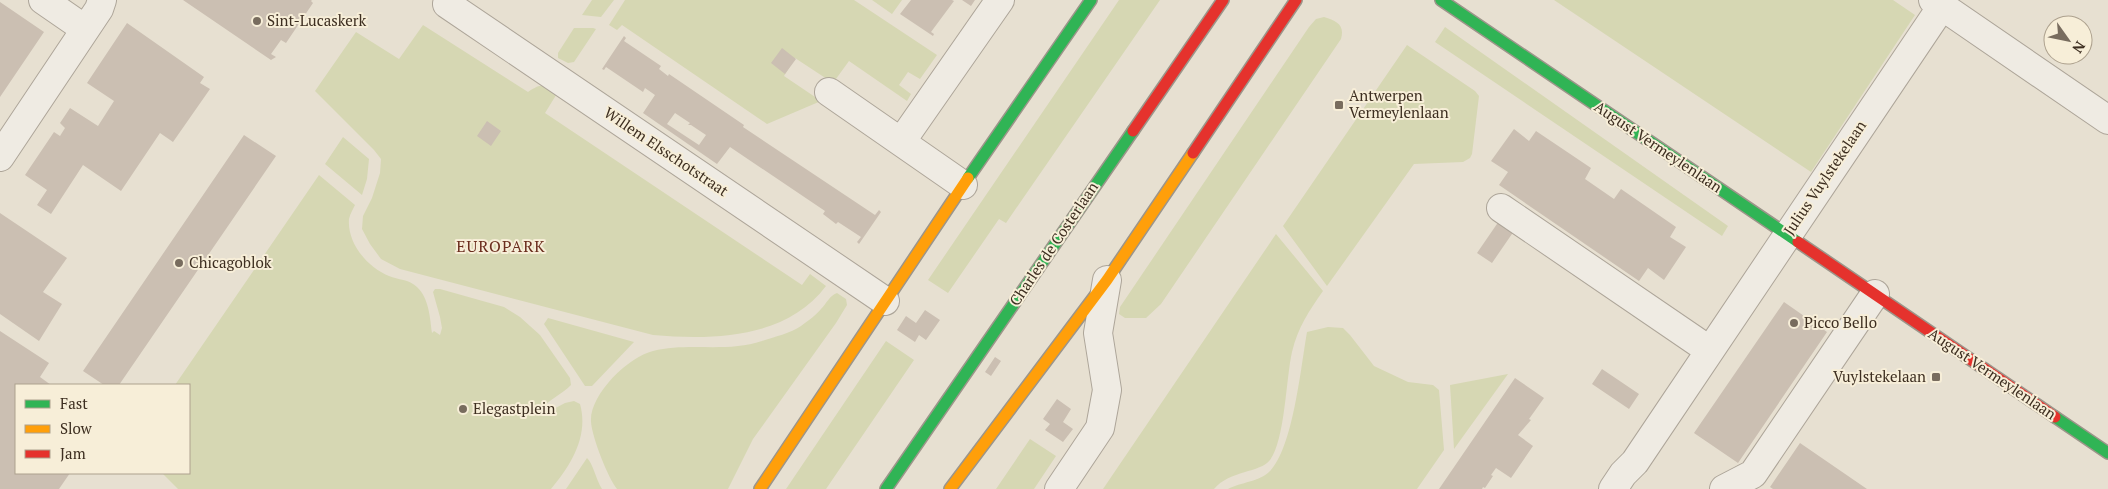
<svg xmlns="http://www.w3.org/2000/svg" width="2108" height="489" font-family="'PT Serif',serif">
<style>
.green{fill:#d6d7b3}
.building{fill:#cbbfb2;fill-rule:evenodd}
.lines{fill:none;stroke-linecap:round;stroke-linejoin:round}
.street-casing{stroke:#ada599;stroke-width:30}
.fast-casing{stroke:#9c958a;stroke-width:14}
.slow-casing{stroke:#9c958a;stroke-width:14}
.jam-casing{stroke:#9c958a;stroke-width:14}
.street{stroke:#efebe3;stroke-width:28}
.fast{stroke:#30b455;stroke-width:11}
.slow{stroke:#ff9f0a;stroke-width:11}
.jam{stroke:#e5322d;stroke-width:11}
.poi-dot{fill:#786c5e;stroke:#f7eed8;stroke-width:2}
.labels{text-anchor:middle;stroke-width:4;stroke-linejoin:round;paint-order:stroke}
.poi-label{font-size:15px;fill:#3d2e20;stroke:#f7eed8;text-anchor:start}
.street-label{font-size:15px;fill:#3d2e20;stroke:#f7eed8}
.neighbourhood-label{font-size:16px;letter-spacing:1px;fill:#6b2e1e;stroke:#f7eed8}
</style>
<rect width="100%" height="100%" fill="#e7e0d1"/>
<path class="green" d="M592 0H614L601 17 582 15Z
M625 0H854L937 55 920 79 908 72 899 85 911 94 907 101 849 61 833 83 795 58 784 76 821 101 767 124 622 25 617 30 609 25Z
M872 0H902L892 14Z
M1119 0H1160L1006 223 999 219 948 293 928 280Z
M1554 0H1893L1915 15 1811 172Z
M1324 17C1337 21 1345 25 1341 39L1161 304 1146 318H1125L1119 314 1120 307 1309 27 1316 19Z
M423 25 528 92C542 83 544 84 558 92L545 113 802 285 810 274 826 286C786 339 713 340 653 335L400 269 381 259 370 244 362 229 363 216 372 198 380 173 381 159 374 150 315 91 356 32 399 59Z
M1445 27 1728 226 1722 236 1435 42Z
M574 28H593L596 29 574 62 568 63 558 58V53Z
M1407 45 1475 91 1479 96 1472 154 1470 158 1463 162 1414 164 1327 286 1283 226Z
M343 137 369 159 367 179 362 195 325 164Z
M319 175 355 205C353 209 350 214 349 219 347 243 367 267 389 276 398 280 409 279 417 287 429 298 430 318 432 333L434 331 440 335 442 328 440 317 433 292 435 289H440L504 307 520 317 540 335 570 378 571 385C562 394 552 398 543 407L550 411 565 403 574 401 580 404C589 436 571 465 551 489H178L162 473H189V385H175Z
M1276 234 1323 291C1309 311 1298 327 1292 352 1286 378 1285 440 1270 460 1260 473 1230 470 1214 489H1103Z
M837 293 846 299 847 305 836 323 753 439 728 489H617C608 478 592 437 591 422 589 395 628 357 653 351 688 342 727 353 762 341 774 337 791 333 801 326 808 321 816 315 821 309 827 303 829 296 837 293Z
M548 318 634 342 592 386H585L544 324Z
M1328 327 1343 328 1350 335 1374 366 1408 382 1433 385 1439 390 1444 450 1417 489H1228C1241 482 1259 482 1270 471 1293 448 1301 366 1307 332Z
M886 341 914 360 826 489H786Z
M1508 374 1454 449 1450 385Z
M1030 439 1056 456 1034 489H996Z
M587 458C593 463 596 480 602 489H566Z"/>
<path class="building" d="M183 0H312L311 1 313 3 286 43 281 40 271 54 276 57 271 60Z
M911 0H952L954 1 931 32 934 34 933 36 900 14Z
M962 0H975L971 6Z
M0 2 44 32 0 97Z
M127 23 204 77 200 83 210 89 173 142 160 133 121 191 83 165 51 214 37 205 47 190 25 175 54 132 60 136 65 128 60 123 70 108 98 126 114 101 87 83Z
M624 36 626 38 624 41 661 66 659 69 668 76 669 74 744 125 743 127 875 215 879 210 881 212 859 244 857 242 861 237 838 222 836 224 823 214 825 211 730 147 717 164 643 113 655 95 645 88 643 92 606 67 604 70 602 69ZM675 113 690 123 688 125H691L706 135 699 145 667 124Z
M782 48 796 59 785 74 771 63Z
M487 121 501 131 491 146 477 136Z
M1514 129 1529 141 1536 131 1591 168 1585 179 1614 199 1621 189 1676 227 1670 237 1686 247 1664 280 1648 268 1639 281 1499 185 1508 172 1491 161Z
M244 135 276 156 119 385H104L83 371Z
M0 213 67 258 43 292 62 304 39 341 0 314Z
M1499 221 1514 231 1492 263 1477 253Z
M1784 302 1827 332 1738 463 1694 433Z
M925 310 940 320 926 340 919 335 915 342 897 330 906 316 916 323Z
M0 331 49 363 40 377 51 385H16V473H70L59 489H0Z
M995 357 1001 361 991 376 985 372Z
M1602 369 1639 394 1629 409 1592 384Z
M1515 378 1544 398 1529 419 1531 420 1518 435 1533 446 1511 478 1496 468 1491 475 1493 476 1485 488 1483 487 1482 489H1439Z
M1057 399 1071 409 1063 422 1073 429 1063 442 1045 430 1050 424 1043 419Z
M1800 443 1867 489H1773L1770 487Z"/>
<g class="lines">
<defs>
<path id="street" d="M43 0 85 29
M1933 0 2108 120
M447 4 885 301
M829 92 963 185
M901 142 1000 0
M0 157 99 9 102 0
M1501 208 1709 350
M1059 489 1100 428 1107 390 1098 333 1107 280
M1613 489 1623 474 1635 462 1942 6
M1724 489 1753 474 1875 294"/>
<path id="fast" d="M1441 0 1798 242
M968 178 1091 0
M2055 417 2108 453
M886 489 1133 131"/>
<path id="slow" d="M760 489 968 178
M950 489 1107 280 1193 153"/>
<path id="jam" d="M1133 131 1223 0
M1193 153 1296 0
M1798 242 2055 417"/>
</defs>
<use href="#street" class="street-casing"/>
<use href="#fast" class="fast-casing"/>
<use href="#slow" class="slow-casing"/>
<use href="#jam" class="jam-casing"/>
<use href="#street" class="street"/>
<use href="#fast" class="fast"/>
<use href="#slow" class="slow"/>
<use href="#jam" class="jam"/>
</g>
<g class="poi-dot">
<circle cx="257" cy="21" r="5"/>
<rect x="1334" y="100" width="10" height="10" rx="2.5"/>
<circle cx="179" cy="263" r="5"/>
<circle cx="1794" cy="323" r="5"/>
<rect x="1931" y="372" width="10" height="10" rx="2.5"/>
<circle cx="463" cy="409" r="5"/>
</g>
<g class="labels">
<g class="poi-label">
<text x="267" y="26">Sint-Lucaskerk</text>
<text x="1349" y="101">Antwerpen<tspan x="1349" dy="17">Vermeylenlaan</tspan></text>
<text x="189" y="268">Chicagoblok</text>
<text x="1804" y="328">Picco Bello</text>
<text x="1926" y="382" text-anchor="end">Vuylstekelaan</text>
<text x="473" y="414">Elegastplein</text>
</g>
<g class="street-label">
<text transform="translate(1658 147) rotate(34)" y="5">August Vermeylenlaan</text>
<text transform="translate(666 152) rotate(34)" y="5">Willem Elsschotstraat</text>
<text transform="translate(1825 178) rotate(-56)" y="5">Julius Vuylstekelaan</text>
<text transform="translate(1054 244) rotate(-56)" y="5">Charles de Costerlaan</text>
<text transform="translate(1992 374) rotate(34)" y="5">August Vermeylenlaan</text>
</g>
<g class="neighbourhood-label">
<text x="501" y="252">EUROPARK</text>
</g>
</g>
<rect x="15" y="384" width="175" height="90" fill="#f7eed8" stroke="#ada18e"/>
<rect x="25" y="400" width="25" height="8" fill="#30b455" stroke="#ada18e"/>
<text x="60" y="409" font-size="15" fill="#3d2e20">Fast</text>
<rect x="25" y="425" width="25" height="8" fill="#ff9f0a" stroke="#ada18e"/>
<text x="60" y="434" font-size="15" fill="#3d2e20">Slow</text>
<rect x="25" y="450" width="25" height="8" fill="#e5322d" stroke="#ada18e"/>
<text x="60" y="459" font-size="15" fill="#3d2e20">Jam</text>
<g transform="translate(2068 40) rotate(123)"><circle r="24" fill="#f7eed8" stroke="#ada18e"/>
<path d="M0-4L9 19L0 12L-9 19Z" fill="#786c5e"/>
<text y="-8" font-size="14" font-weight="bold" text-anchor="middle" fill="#3d2e20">N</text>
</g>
</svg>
